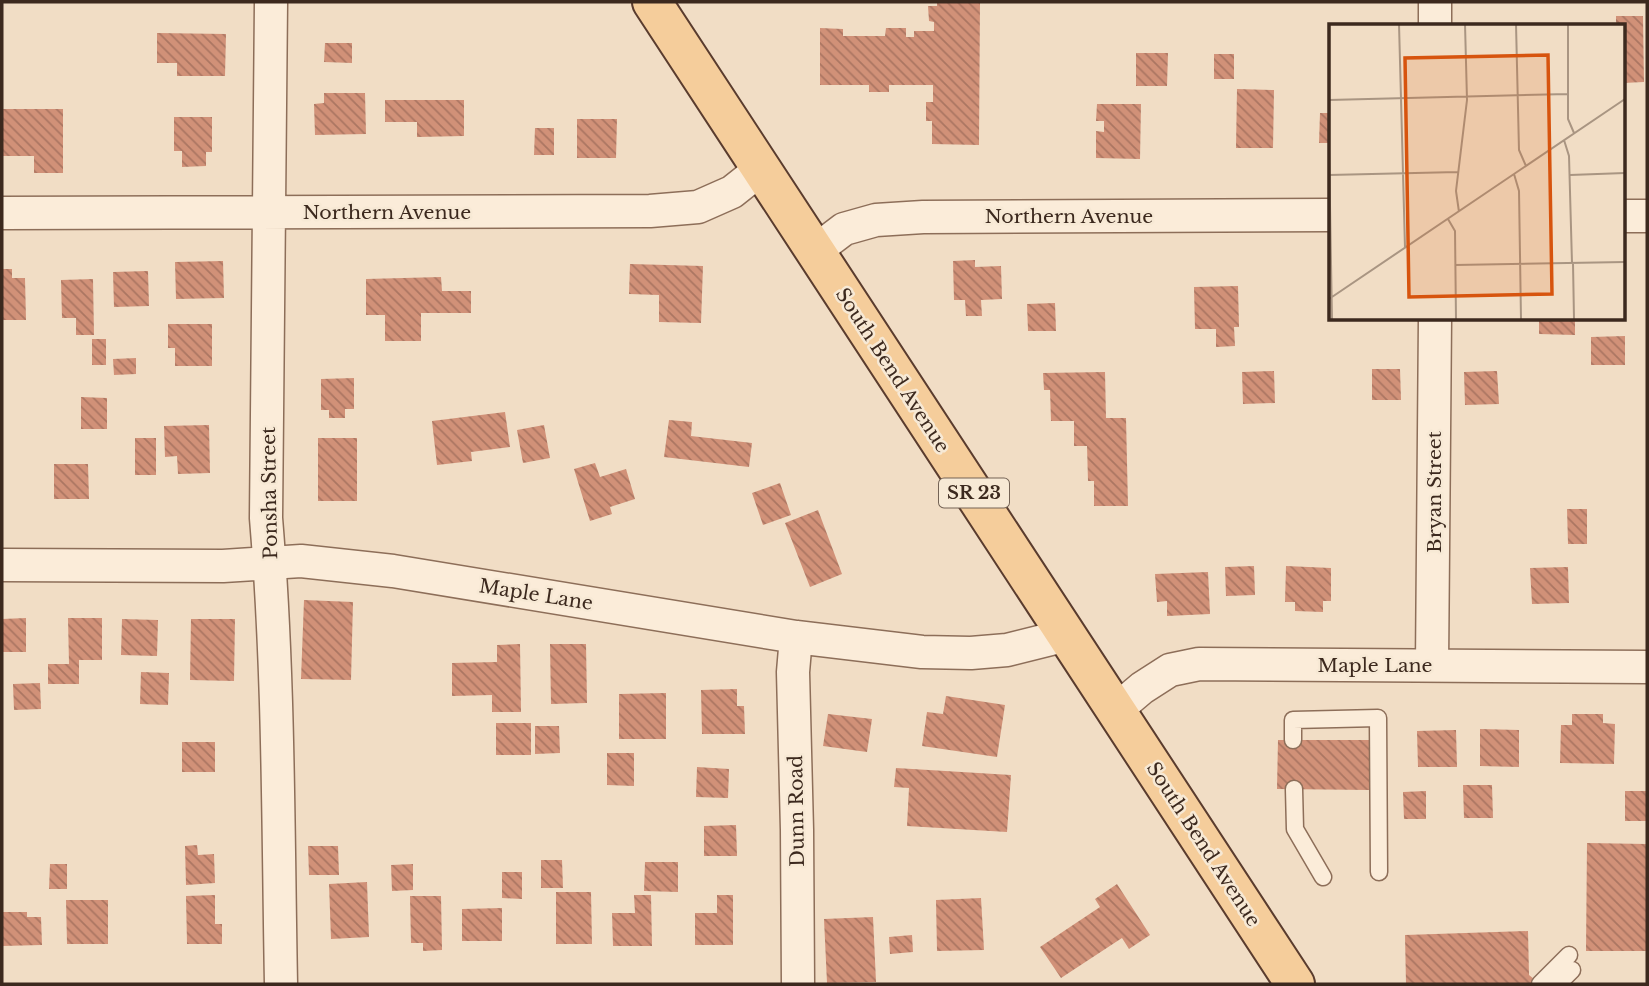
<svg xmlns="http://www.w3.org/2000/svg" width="1649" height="986" font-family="'Libre Baskerville',serif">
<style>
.building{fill:url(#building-back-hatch)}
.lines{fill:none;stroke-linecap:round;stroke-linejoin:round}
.service-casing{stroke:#8d6e59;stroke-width:19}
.minor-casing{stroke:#8d6e59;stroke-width:35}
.primary-casing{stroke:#5a3c2e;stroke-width:42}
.service{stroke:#fbecd9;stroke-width:16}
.minor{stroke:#fbecd9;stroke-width:32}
.primary{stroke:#f5cd9b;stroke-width:38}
.labels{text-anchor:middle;stroke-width:5;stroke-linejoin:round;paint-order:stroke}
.shield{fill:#f7e9d5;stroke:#746355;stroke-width:2}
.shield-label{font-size:18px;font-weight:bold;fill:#3c291e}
.street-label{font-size:19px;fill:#3c291e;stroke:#f7e9d5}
.inset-road{fill:none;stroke:#a99582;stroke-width:2}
.view{fill:#d7540e;fill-opacity:0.15;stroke:#d7540e;stroke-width:3.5}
.inset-edge{fill:none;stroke:#3c291e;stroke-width:3.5}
</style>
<defs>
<pattern id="building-back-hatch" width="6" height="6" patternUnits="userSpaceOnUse" patternTransform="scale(1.75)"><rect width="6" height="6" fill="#d19178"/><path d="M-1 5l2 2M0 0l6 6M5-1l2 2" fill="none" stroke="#ab7662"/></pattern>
</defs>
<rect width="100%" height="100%" fill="#f1ddc5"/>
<path class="building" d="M937 2H980L979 145 932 144V121H926V102H933V85H889V92H869V85H820V28L843 29V36H885L886 28H906V37H914V31H934V22L929 21 928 6H937Z
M1616 16H1643L1644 82 1623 83V26H1616Z
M157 33 226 34 225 76H177V63H157Z
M325 43H352V63L324 62Z
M1136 53H1168L1167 86H1136Z
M1214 54H1234V79H1214Z
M1237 89 1274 90 1273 148H1236Z
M324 93H365L366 134 315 135 314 104 324 103Z
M385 100H464V136L417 137V122H385Z
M1097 104H1141L1140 159 1096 158V131L1104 132V121H1096Z
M2 109H63V173H34V156H2Z
M1320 113H1330V143H1319Z
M174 117H212V152H206V166L182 167V151H174Z
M577 119H617L616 158H577Z
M535 128H554V155H534Z
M975 260V267L1001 266 1002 299 981 300 982 316H966L965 300H954L953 261Z
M223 261 224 298 176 299 175 262Z
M630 264 703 266 701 323 659 322V295L629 294Z
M2 269H12V278H25L26 320H2Z
M148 271 149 306 114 307 113 272Z
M441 277 442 291H471V313H421V341H385V315H366V279Z
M93 279 94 335H76V318H62L61 280Z
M1238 286 1239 327H1234L1235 346 1216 347V329H1195L1194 287Z
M1055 303 1056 331H1028L1027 304Z
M1539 318H1575V335L1539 334Z
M168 324H212V366H175V348H168Z
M1625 336V365H1591V337Z
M92 339H106V365H92Z
M136 358V374L114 375 113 359Z
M1372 369H1400L1401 400H1372Z
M1274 371 1275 403 1243 404 1242 372Z
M1497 371 1499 404 1465 405 1464 372Z
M1105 372 1106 418H1126L1128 506H1094V481H1088L1087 446H1074V421H1051L1050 390H1044L1043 373Z
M354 378V409H345V418H329V410H321V379Z
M81 397 107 398V429H81Z
M505 412 510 447 471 452 472 461 437 465 432 421Z
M669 420 692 422 691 436 752 443 749 467 664 457Z
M209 425 210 473 178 474 177 456 165 457 164 426Z
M544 425 550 458 523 463 517 430Z
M135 438H156V475H135Z
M318 438H357V501H318Z
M595 463 600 477 626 469 635 499 610 507 612 514 590 521 574 469Z
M54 464H88L89 499H54Z
M780 483 791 515 763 525 752 493Z
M1567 509H1587V544H1568Z
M818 510 842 574 810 587 785 523Z
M1254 566 1255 595 1226 596 1225 567Z
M1286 566 1331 568V601H1323V612L1295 611V602H1285Z
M1568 567 1569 603 1532 604 1530 568Z
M1208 572 1210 614 1167 616V601L1157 602 1155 574Z
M304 600 353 602 351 680 301 679Z
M26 618V652H2V619Z
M68 618H102V660H79V684H48V664H69Z
M122 619 158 620 157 656 121 655Z
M191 619H235L234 681 190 680Z
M520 644 521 712H492V695L452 696V663L497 662V645Z
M550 644H586L587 703 551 704Z
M141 672 169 673 168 705 140 704Z
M40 683 41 709 14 710 13 684Z
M737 689V706H744L745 734H702L701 690Z
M666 693V739H619V694Z
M946 696 1005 705 997 757 922 746 927 712 943 714Z
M828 714 872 719 867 752 823 746Z
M1572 714H1603V723L1615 724 1614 764 1560 763 1561 725H1572Z
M496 723H531V755H496Z
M535 726H559L560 753 535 754Z
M1480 729 1519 730V767L1480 766Z
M1456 730 1457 767H1418L1417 731Z
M1278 740H1370V790L1277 789Z
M182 742H215V772H182Z
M607 753H634V786L607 785Z
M697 767 729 769 728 798 696 797Z
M896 768 1011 775 1007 832 907 826 909 788 894 787Z
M1463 785H1492L1493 818H1464Z
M1426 791V819H1404L1403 792Z
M1625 791H1647V821H1625Z
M736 825 737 856H704V826Z
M1587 843 1647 844V951H1586Z
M197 845 198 855 214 854 215 883 186 885 185 846Z
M308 846H338L339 875H309Z
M541 860H562L563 888H541Z
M645 862H678V892L644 891Z
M50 864H67V889H49Z
M413 864V890L392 891 391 865Z
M502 872H522V899L502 898Z
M367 882 369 937 331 939 329 884Z
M1117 884 1150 935 1129 949 1122 938 1061 978 1040 947 1100 907 1095 899Z
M556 892H591L592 944H556Z
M215 895V924H222V944H187L186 896Z
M634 895H651L652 946H613L612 913H635Z
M717 895H733V945H695V913H717Z
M410 896H441L442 950 423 951V943H411Z
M981 898 984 950 937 951 936 900Z
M66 900H108V944H67Z
M502 908V941H462V909Z
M2 912H27V917H41L42 945 2 946Z
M873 917 876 982 827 983 824 919Z
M1528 931 1529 975 1540 984H1406L1405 935Z
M912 935 913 952 890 954 889 937Z"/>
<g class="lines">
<defs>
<path id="service" d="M1293 740V720L1378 718 1379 872
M1294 789 1295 829 1323 877
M1540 984 1569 955
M1558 984 1572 970"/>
<path id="minor" d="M271 2 266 518C279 673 278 829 281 984
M1435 26V2
M2 213 650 211 698 207 732 192 761 169
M1623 216H1647
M815 251 844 229 876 220 923 217 1330 215
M2 565 223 566 301 561 393 571 796 637 922 652 971 653 1007 650 1067 635
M796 637 793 672 797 830 798 984
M1432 665 1435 318
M1116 710 1142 688 1170 670 1199 664 1647 667"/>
<path id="primary" d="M652 2 1295 984"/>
</defs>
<use href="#service" class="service-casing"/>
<use href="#minor" class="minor-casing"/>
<use href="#primary" class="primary-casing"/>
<use href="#service" class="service"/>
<use href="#minor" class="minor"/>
<use href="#primary" class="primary"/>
</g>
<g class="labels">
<rect class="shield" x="939" y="478.5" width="70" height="29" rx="5"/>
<g class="shield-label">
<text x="974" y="499">SR 23</text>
</g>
<g class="street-label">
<text x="387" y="219">Northern Avenue</text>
<text x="1069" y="223">Northern Avenue</text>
<text transform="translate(893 370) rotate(57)" y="7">South Bend Avenue</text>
<text transform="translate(1434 492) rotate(-90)" y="7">Bryan Street</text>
<text transform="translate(269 493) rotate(-91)" y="7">Ponsha Street</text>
<text transform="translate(536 594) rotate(9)" y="7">Maple Lane</text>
<text x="1375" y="672">Maple Lane</text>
<text transform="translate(796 811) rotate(-91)" y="7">Dunn Road</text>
<text transform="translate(1204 844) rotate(57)" y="7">South Bend Avenue</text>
</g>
</g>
<g transform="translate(1329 24)">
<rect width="296" height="296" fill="#f1ddc5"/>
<path class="inset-road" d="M70 0 76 224M187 0 190 126 197 142M239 0V95L245 109M0 76 239 70M235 116 240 132 243 239M0 125 3 295M185 150 190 167 192 295M0 151 129 148M241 151 296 149M130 188 127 167 138 76 136 0M119 195 126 207 127 295M244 239 245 295M126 241 296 238M0 275 296 75"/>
<path class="view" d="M219 31 223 270 80 273 76 34Z"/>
<rect width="296" height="296" class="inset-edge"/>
</g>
<rect width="1649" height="986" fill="none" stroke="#3c291e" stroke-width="7"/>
</svg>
